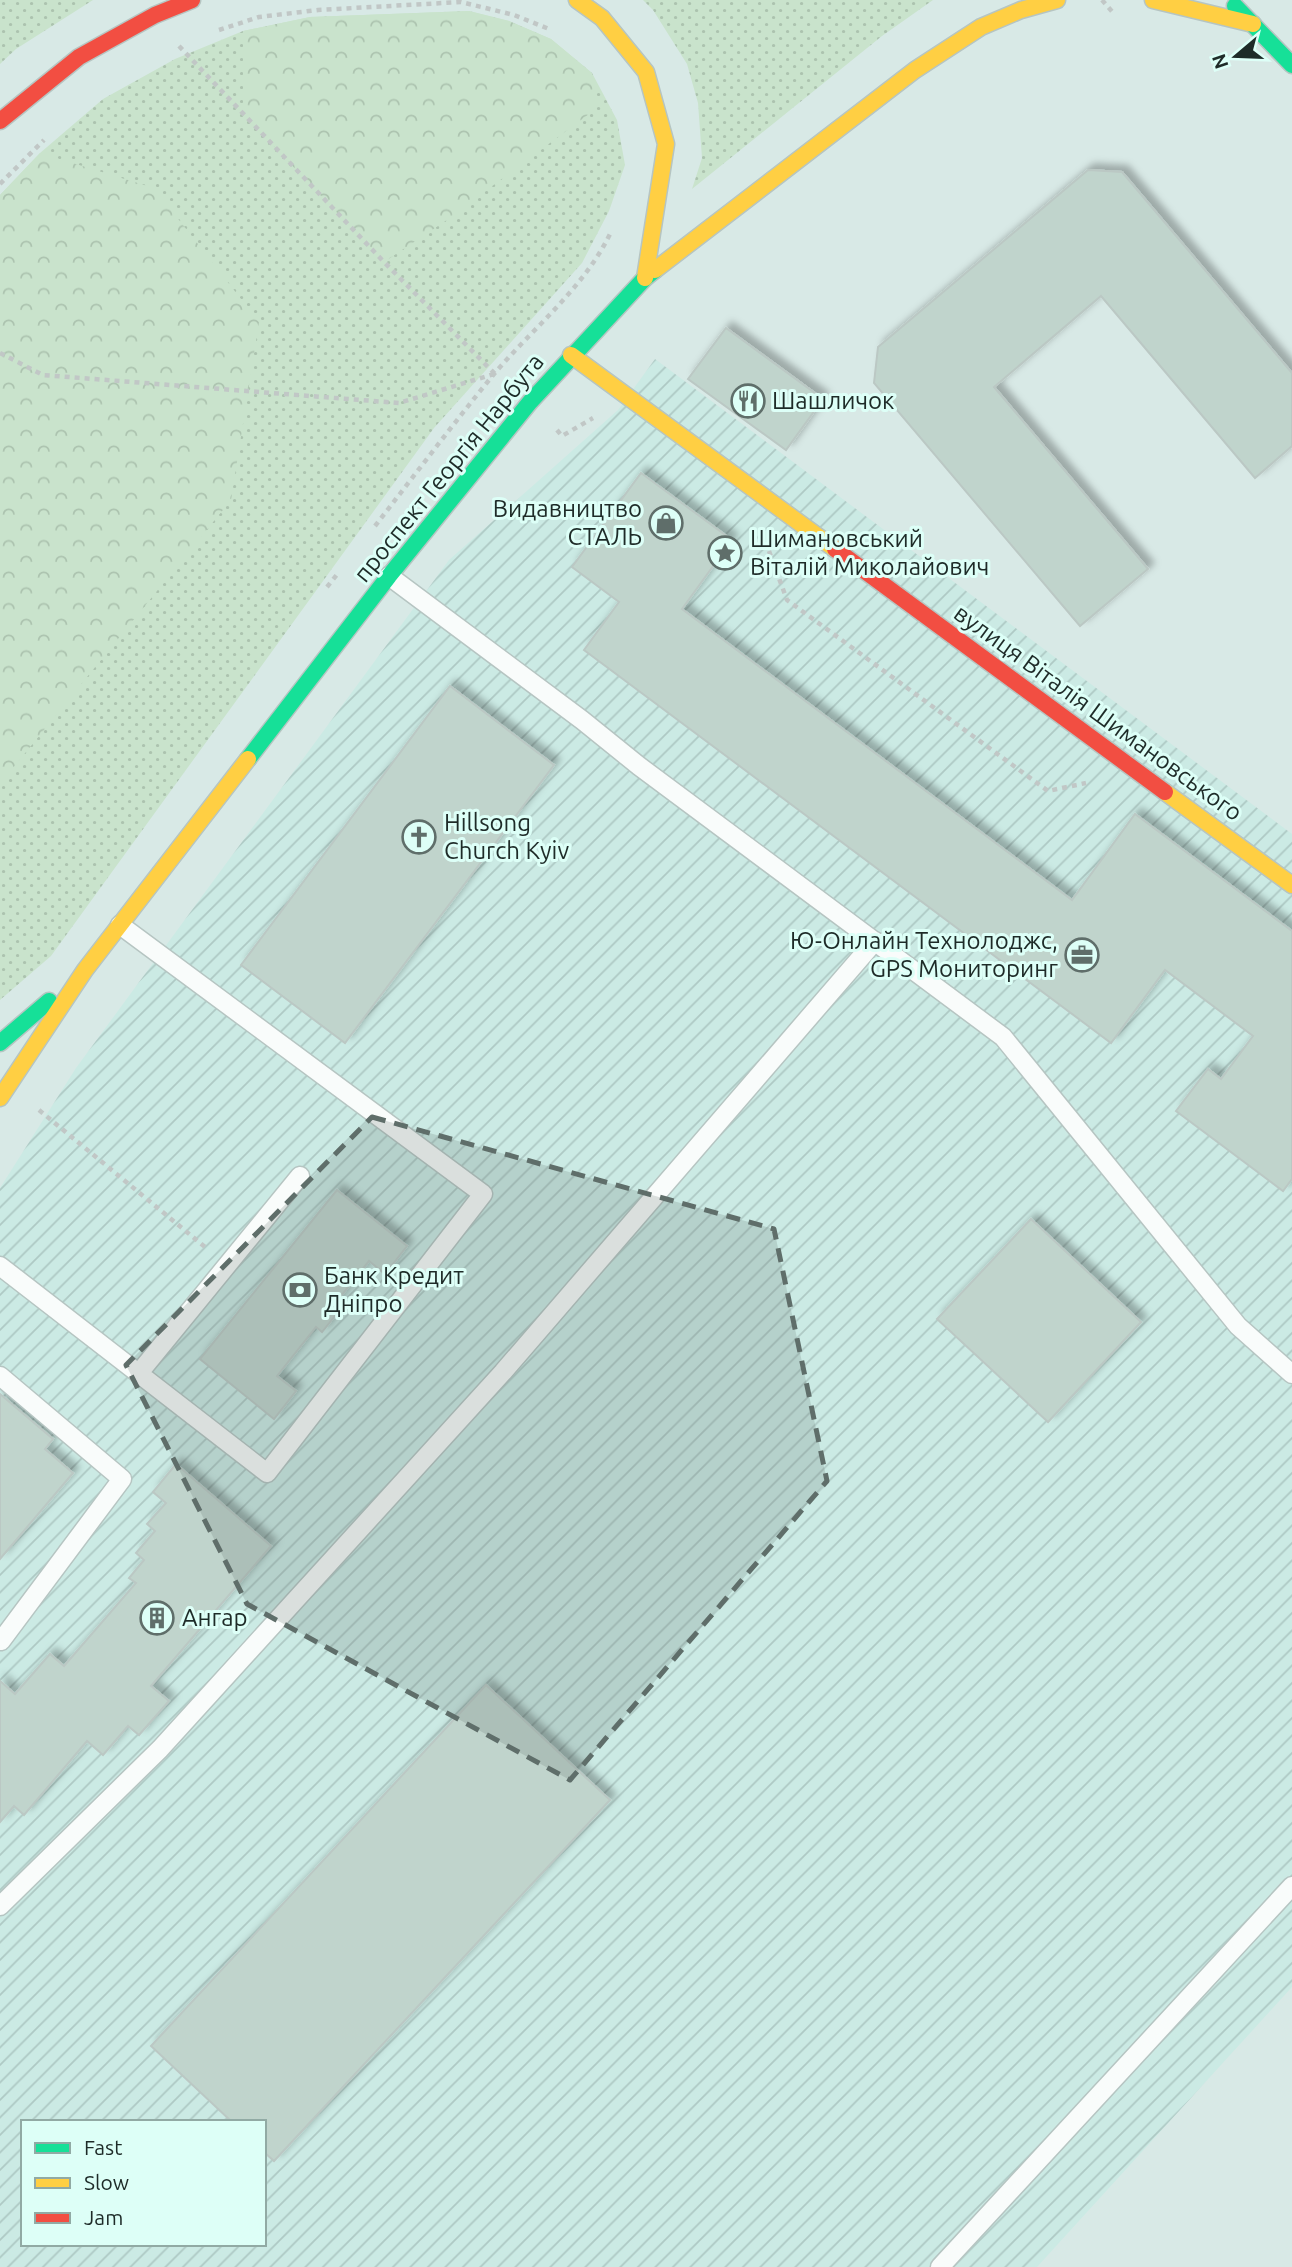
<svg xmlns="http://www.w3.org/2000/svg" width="1292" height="2267" font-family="Ubuntu,sans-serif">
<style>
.industrial{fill:url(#industrial-furrows);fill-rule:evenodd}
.grass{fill:url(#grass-dots)}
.forest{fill:url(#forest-crowns)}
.building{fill:#c0d4cc;stroke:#bbc8c4;stroke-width:2;filter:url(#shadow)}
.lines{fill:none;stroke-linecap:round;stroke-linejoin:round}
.lane-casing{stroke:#b6c5c2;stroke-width:21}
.fast-casing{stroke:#b6c5c2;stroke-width:19}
.slow-casing{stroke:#b6c5c2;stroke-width:19}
.jam-casing{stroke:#b6c5c2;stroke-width:19}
.path{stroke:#c1c7c6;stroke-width:4.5;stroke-dasharray:5 5;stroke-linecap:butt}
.lane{stroke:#f9fcfb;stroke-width:18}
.fast{stroke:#16e098;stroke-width:16}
.slow{stroke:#ffcf43;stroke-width:16}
.jam{stroke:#f24e42;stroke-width:16}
.marked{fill:#5f6e6a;fill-opacity:0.2;stroke:#5f6e6a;stroke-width:5;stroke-dasharray:14 9;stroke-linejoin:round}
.labels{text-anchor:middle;stroke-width:6;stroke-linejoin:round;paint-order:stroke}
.poi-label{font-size:24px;fill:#1e2b28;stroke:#ddfff7;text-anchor:start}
.street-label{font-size:24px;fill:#1e2b28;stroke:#ddfff7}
</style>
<defs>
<pattern id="industrial-furrows" width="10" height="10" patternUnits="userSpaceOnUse" patternTransform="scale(1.75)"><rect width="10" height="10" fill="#cbeae4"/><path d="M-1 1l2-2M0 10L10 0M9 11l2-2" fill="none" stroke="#aec9c4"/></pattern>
<pattern id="grass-dots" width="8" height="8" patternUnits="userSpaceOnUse" patternTransform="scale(1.75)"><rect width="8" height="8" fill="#c9e3cc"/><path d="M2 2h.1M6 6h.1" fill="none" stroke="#acc3af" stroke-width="1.8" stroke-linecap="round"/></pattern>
<pattern id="forest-crowns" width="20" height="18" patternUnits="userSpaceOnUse" patternTransform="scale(1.75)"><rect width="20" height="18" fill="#c9e3cc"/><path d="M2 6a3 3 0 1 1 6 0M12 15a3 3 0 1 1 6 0" fill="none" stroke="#acc3af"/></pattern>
<filter id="shadow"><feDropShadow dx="6" dy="-6" stdDeviation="3.5" flood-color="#0004"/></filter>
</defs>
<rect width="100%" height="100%" fill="#d8e9e6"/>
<path class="industrial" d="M655 359 1292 834V1987L1037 2267H0V1188L76 1068 449 560 618 410ZM23 2122H264V2244H23Z"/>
<path class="grass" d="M0 0H93L16 49 0 64Z
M643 0H933L882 36 692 189 702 158 698 103 687 64 653 10Z
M469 11 509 21 551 39 592 73 617 120 625 165 609 211 582 263 434 428 51 956 0 1000V195L40 153 103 99 175 59 243 31 310 17Z"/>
<path class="forest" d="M469 11 509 21 551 39 592 73 597 108 444 222 384 262 243 114V31L310 17Z
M40 153 154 188 259 322 231 500 0 784V195Z"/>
<path class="building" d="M1088 170 1122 172 1292 373V446L1255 478 1101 296 994 387 1148 569 1080 626 874 383 878 347Z
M726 328 823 399 786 450 688 379Z
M641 473 732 540 682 609 1072 900 1135 814 1292 931V1179L1283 1191 1176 1111 1208 1069 1221 1079 1253 1036 1165 970 1111 1043 584 650 619 602 572 567Z
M450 686 554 765 345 1043 241 965Z
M337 1190 407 1246 385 1274 369 1261 332 1307 338 1312 322 1332 316 1327 277 1376 296 1391 274 1419 200 1359Z
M1031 1219 1141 1322 1048 1422 937 1319Z
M0 1394 53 1439 45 1449 73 1473 0 1559Z
M176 1464 271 1546 151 1686 169 1701 139 1735 128 1726 103 1755 87 1741 24 1815 14 1806 0 1822V1681L15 1694 50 1654 64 1666 136 1583 129 1578 144 1560 136 1553 155 1531 147 1524 166 1503 153 1492Z
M486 1685 610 1800 274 2161 264 2152V2122H232L151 2046Z"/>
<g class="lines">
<defs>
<path id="lane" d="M389 576 582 720 639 766 1003 1037 1238 1326 1292 1374
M0 1266 267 1473 483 1194 120 925
M139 1373 300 1176
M0 1376 122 1479 1 1641
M0 1906 160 1749 503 1372 875 941
M940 2267 1292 1886"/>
<path id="fast" d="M1235 6 1292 65
M248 759 389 576 530 402 645 278 655 270
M0 1043 49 1001"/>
<path id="slow" d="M577 0 602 18 646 72 666 144 645 278
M1153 0 1253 24
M655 270 915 70 981 27 1021 10 1057 0
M571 355 835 549
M1165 792 1292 885
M0 1098 85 970 248 759"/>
<path id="jam" d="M0 121 79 57 155 15 192 0
M835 549 1165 792"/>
</defs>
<use href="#lane" class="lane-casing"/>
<use href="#fast" class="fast-casing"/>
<use href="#slow" class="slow-casing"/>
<use href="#jam" class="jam-casing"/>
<path class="path" d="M1102 0 1115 15
M219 30 259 17 318 10 461 2 514 15 549 29
M179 46 384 262 496 375
M0 184 44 140
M0 353 43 375 399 403 494 374
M557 430 562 436 593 418
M375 526C414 476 453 424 494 374 533 328 583 289 610 234
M769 551 787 600 1048 791 1086 783
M327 587 339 572
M39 1110 205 1247"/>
<use href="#lane" class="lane"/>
<use href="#fast" class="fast"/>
<use href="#slow" class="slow"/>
<use href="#jam" class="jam"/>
</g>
<path class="marked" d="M372 1117 774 1229 827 1481 570 1780 247 1604 126 1365Z"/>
<defs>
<symbol id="restaurant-ring" viewBox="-11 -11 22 22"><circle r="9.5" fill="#ddfff7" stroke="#5f6e6a" stroke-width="1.5"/><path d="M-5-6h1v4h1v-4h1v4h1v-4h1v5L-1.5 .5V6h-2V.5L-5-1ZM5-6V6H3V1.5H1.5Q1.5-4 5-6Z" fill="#5f6e6a"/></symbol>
<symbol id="shop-ring" viewBox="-11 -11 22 22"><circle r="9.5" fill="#ddfff7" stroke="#5f6e6a" stroke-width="1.5"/><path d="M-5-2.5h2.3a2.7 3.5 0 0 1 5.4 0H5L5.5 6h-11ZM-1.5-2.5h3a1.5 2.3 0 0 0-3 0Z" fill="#5f6e6a"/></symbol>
<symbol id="sight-ring" viewBox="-11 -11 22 22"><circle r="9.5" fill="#ddfff7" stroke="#5f6e6a" stroke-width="1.5"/><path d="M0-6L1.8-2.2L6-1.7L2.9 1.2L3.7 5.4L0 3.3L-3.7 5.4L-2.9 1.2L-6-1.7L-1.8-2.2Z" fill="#5f6e6a"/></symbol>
<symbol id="church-ring" viewBox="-11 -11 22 22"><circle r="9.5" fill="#ddfff7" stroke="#5f6e6a" stroke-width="1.5"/><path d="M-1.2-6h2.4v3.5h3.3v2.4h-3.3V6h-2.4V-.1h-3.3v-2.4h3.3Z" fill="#5f6e6a"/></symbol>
<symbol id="office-ring" viewBox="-11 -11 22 22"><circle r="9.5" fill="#ddfff7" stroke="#5f6e6a" stroke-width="1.5"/><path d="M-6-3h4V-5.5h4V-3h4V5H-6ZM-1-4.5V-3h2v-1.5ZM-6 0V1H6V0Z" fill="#5f6e6a"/></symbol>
<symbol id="bank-ring" viewBox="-11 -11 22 22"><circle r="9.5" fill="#ddfff7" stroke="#5f6e6a" stroke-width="1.5"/><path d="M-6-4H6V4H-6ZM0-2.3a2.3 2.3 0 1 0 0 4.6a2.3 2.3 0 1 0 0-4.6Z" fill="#5f6e6a"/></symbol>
<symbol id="building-ring" viewBox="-11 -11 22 22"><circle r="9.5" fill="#ddfff7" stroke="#5f6e6a" stroke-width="1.5"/><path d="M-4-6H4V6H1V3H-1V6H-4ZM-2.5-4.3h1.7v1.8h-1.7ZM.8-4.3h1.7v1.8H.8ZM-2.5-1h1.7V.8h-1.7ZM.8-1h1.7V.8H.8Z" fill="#5f6e6a"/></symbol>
</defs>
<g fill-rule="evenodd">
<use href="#restaurant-ring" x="729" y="382" width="38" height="38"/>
<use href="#shop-ring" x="647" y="504" width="38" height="38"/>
<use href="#sight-ring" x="706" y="534" width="38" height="38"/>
<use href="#church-ring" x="400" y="818" width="38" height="38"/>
<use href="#office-ring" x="1063" y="936" width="38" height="38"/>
<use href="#bank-ring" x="281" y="1271" width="38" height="38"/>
<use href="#building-ring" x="138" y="1599" width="38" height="38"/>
</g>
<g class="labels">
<g class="poi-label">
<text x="772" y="409">Шашличок</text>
<text x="642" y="517" text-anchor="end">Видавництво<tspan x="642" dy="28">СТАЛЬ</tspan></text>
<text x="750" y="547">Шимановський<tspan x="750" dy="28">Віталій Миколайович</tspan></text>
<text x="444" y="831">Hillsong<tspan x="444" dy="28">Church Kyiv</tspan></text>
<text x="1058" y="949" text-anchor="end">Ю-Онлайн Технолоджс,<tspan x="1058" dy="28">GPS Мониторинг</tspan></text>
<text x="324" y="1284">Банк Кредит<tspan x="324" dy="28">Дніпро</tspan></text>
<text x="182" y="1626">Ангар</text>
</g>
<g class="street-label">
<text transform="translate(449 468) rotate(-51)" y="8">проспект Георгія Нарбута</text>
<text transform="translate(1098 713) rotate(36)" y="8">вулиця Віталія Шимановського</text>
</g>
</g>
<rect x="21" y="2120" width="245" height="126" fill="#ddfff7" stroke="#91aaa4" stroke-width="2"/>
<rect x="35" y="2143" width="35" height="10" fill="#16e098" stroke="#91aaa4" stroke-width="2"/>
<text x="84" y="2155" font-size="21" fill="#1e2b28">Fast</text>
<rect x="35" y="2178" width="35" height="10" fill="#ffcf43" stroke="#91aaa4" stroke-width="2"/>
<text x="84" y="2190" font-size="21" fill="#1e2b28">Slow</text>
<rect x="35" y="2213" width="35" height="10" fill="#f24e42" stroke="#91aaa4" stroke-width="2"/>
<text x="84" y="2225" font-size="21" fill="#1e2b28">Jam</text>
<g transform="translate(1236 56) rotate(251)" stroke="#ddfff7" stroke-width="5" paint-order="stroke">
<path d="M0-5L12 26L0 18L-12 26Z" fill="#1e2b28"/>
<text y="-10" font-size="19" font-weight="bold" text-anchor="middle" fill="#1e2b28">N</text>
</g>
</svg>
